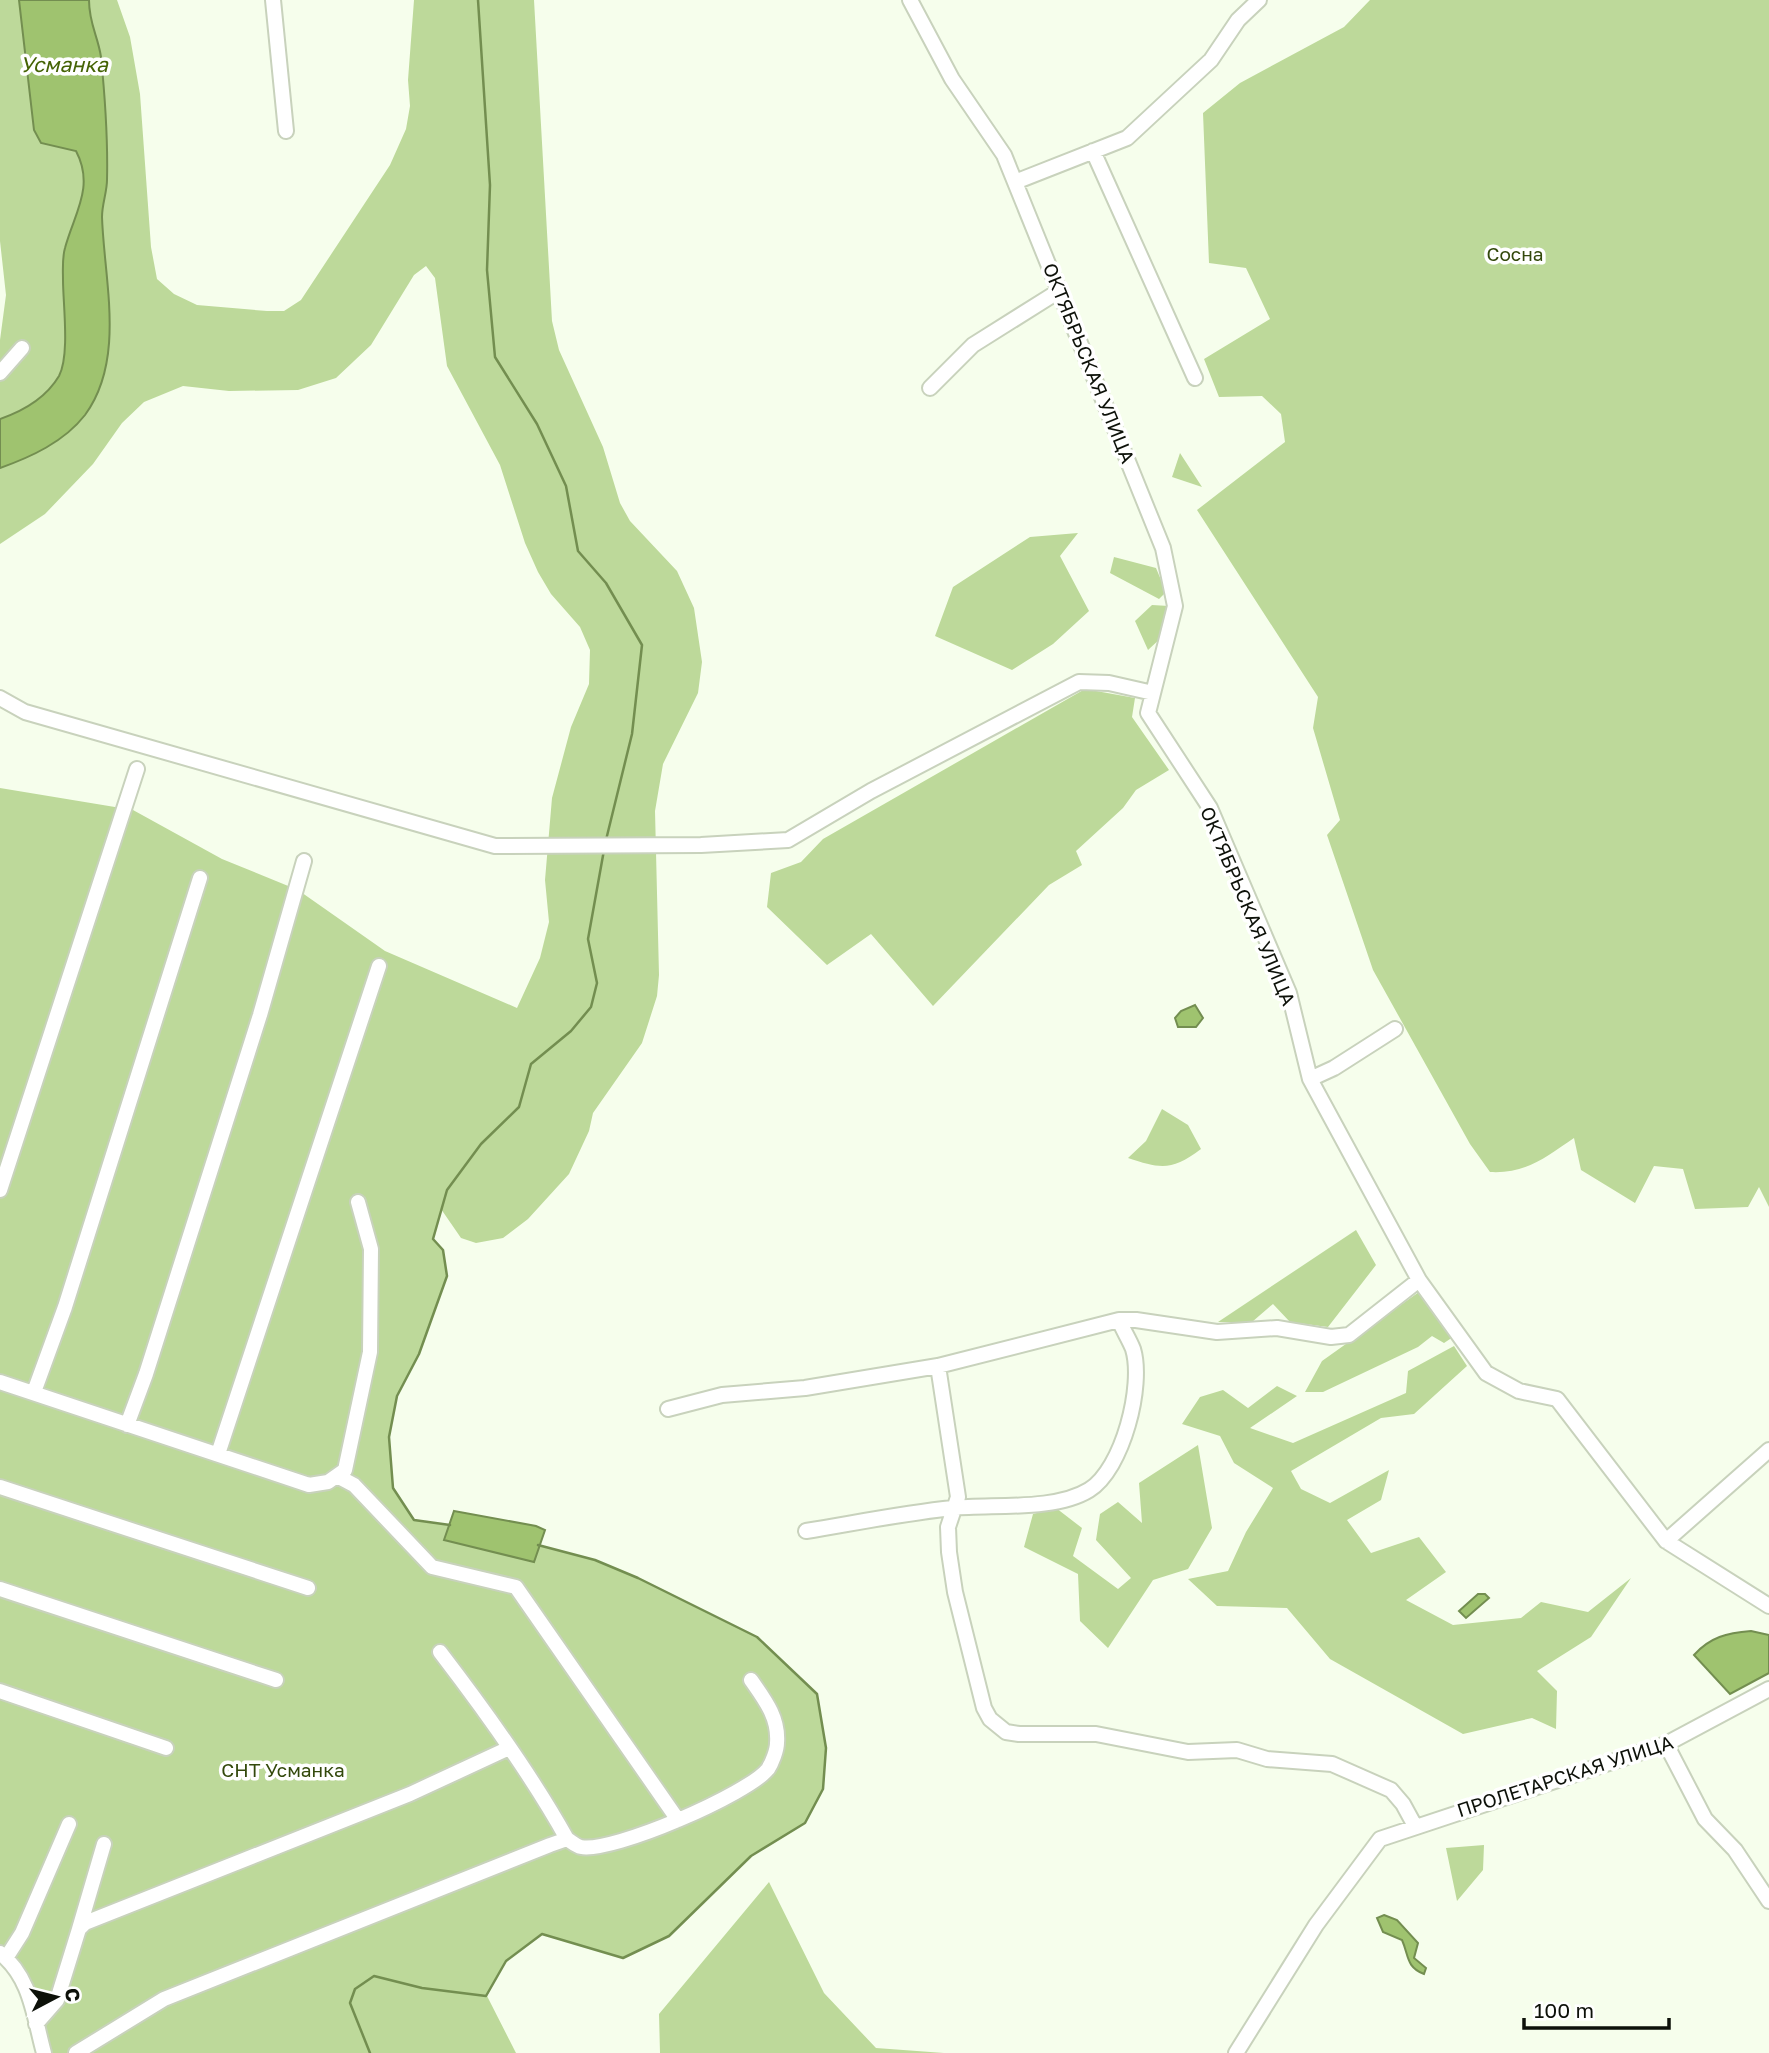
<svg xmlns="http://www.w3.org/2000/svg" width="1769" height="2053" font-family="'Golos Text',sans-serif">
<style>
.green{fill:#bdd99a}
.water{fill:#9fc36f;stroke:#738e50;stroke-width:2}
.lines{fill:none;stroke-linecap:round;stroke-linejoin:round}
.stream{stroke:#738e50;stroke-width:2.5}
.minor-casing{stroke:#c8d2bc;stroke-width:18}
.minor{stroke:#fff;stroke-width:14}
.labels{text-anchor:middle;stroke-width:7;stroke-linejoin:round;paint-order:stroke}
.park-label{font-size:19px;fill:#33490c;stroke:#fff}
.street-label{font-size:19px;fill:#0d1109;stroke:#fff}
.water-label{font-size:21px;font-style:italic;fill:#446304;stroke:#fff}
</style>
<rect width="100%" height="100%" fill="#f6feec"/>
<path class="green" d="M0 0H117L130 37 140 94 151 247 157 279 174 294 197 305 267 311H284L301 300 390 165 406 129 410 106 408 80 414 0H534L552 321 559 350 603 447 620 503 630 521 677 571 694 608 702 662 698 693 663 764 655 811 659 975 657 996 642 1043 593 1113 589 1131 569 1174 528 1219 503 1238 476 1243 461 1238 441 1209 433 1238 443 1250 447 1276 419 1354 397 1396 389 1437 393 1488 414 1520 473 1529 536 1544 595 1560 638 1578 757 1637 817 1694 826 1748 823 1789 805 1823 751 1856 669 1936 623 1958 542 1934 506 1961 487 1996 516 2053H39L24 1987 0 1957V788L133 810 222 859 298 890 385 951 517 1008 540 958 549 922 545 880 552 798 571 727 589 684 590 650 580 627 551 594 538 572 525 543 500 465 447 366 435 278 426 266 414 275 371 345 336 378 298 390 229 391 183 386 144 402 122 423 93 464 45 514 0 544V340L6 295 0 241Z
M1370 0H1769V1207L1759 1187 1748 1207 1695 1209 1683 1169 1654 1166 1635 1203 1581 1170 1574 1138C1546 1157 1526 1174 1490 1172L1470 1144 1373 970 1327 835 1340 820 1313 728 1318 697 1197 510 1285 442 1281 414 1262 396 1219 397 1204 359 1270 319 1246 268 1209 263 1203 113 1240 83 1344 27Z
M1180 453 1202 487 1172 477Z
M1078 533 1060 556 1089 611 1053 644 1012 670 935 636 953 587 1030 537Z
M1114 557 1156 568 1166 592 1159 599 1110 573Z
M1152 605 1169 606 1162 637 1148 650 1135 621Z
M1085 689 1135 698 1132 717 1169 770 1136 790 1123 808 1076 851 1082 865 1049 885 933 1006 871 934 827 965 767 907 771 873 801 862 823 839Z
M1162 1109 1188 1125 1201 1149C1172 1171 1161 1169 1128 1158L1146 1141Z
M1356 1230 1376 1265 1328 1327 1290 1322 1273 1304 1252 1322H1218Z
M1419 1292 1453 1337 1444 1343 1432 1336 1418 1347 1323 1392H1305L1322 1361Z
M1454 1346 1467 1366 1414 1414 1381 1418 1291 1471 1301 1489 1330 1503 1389 1470 1381 1500 1347 1520 1371 1553 1419 1537 1446 1572 1406 1600 1453 1625 1521 1618 1541 1602 1588 1612 1631 1578 1591 1637 1537 1671 1557 1691 1556 1729 1532 1718 1463 1734 1330 1659 1287 1608 1217 1606 1188 1579 1228 1571 1246 1532 1273 1488 1234 1463 1220 1436 1182 1424 1200 1397 1223 1390 1248 1408 1277 1386 1297 1396 1250 1428 1293 1443 1406 1393 1408 1371Z
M1198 1445 1212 1528 1188 1569 1153 1580 1108 1648 1080 1621 1078 1574 1024 1547 1033 1514 1056 1508 1082 1528 1073 1556 1118 1589 1131 1578 1096 1540 1100 1514 1118 1502 1142 1523 1139 1483Z
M1484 1845 1483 1870 1457 1901 1446 1848Z
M769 1882 824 1993 876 2048 944 2053H660L659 2014Z"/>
<path class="water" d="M19 0H89C89 24 98 36 101 57 105 97 108 139 107 180 107 192 102 204 102 217 104 280 126 359 85 415 64 442 31 457 0 468V419C23 411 46 398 59 376 70 355 63 304 63 280 63 270 62 258 65 248 74 214 95 187 76 151L41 143 34 130Z
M1195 1005 1203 1018 1196 1027H1178L1175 1018 1181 1011Z
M454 1511 536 1526 545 1530 534 1562 444 1540Z
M1478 1594H1485L1489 1598 1466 1618 1459 1611Z
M1751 1631 1769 1635V1673L1730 1694 1694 1655C1710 1637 1727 1633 1751 1631Z
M1384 1915 1397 1920 1418 1943 1414 1958 1426 1968 1424 1974C1406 1967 1409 1956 1402 1940L1383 1932 1377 1918Z"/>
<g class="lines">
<path class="stream" d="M478 0 490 185 487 270 495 357 537 424 566 486 578 551 606 583 642 645 632 734 606 840
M450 1525 414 1520 393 1488 389 1437 397 1396 419 1354 447 1276 443 1250 433 1239 447 1190 481 1144 519 1107 531 1064 571 1031 591 1007 597 983 588 939 604 850
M370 2053 350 2003 355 1989 374 1976 422 1988 486 1996 506 1961 542 1934 623 1958 669 1936 751 1856 805 1823 823 1789 826 1748 817 1694 757 1637 638 1578 595 1560 538 1545"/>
<defs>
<path id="minor" d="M273 0 286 131
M910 0 952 79 1004 155 1163 548 1175 606 1148 713 1210 808 1289 993 1310 1079 1419 1280 1486 1373 1519 1391 1557 1399 1666 1541 1769 1606
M1093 151 1195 378
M1015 182 1127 138 1211 60 1238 20 1259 0
M0 373 22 348
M930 388 973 345 1059 291
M0 698 25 712 495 846 701 845 788 840 871 791 1079 682 1109 683 1153 693
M1310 1079 1334 1068 1395 1029
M0 1190 137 769
M938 1366 958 1497 948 1527 949 1552 955 1592 984 1708 990 1719 1006 1732 1019 1734H1096L1188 1752 1237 1750 1267 1759 1332 1764 1391 1790 1403 1804 1415 1826
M0 1382 309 1485 328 1482 345 1470 370 1352 371 1249 358 1202
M34 1392 65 1307 200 878
M668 1409 722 1395 805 1388 938 1366 1119 1320H1136L1217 1332 1277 1328 1331 1337 1349 1335 1419 1280
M127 1425 146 1374 260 1015 304 861
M218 1454 379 966
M337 1476 354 1485 432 1567 516 1587 678 1820
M0 1487 308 1588
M806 1531C855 1523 904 1513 953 1508 993 1504 1055 1511 1089 1490 1123 1469 1144 1385 1133 1349 1129 1339 1123 1330 1119 1320
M1666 1541 1769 1450
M0 1589 276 1680
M440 1652C486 1712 531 1774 567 1839
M0 1691 166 1748
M1666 1744 1705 1819 1735 1850 1769 1901
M79 1929 104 1844
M0 1953C31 1977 34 2017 44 2053
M6 1958 22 1933 69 1824
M36 2024 57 2000 79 1929 85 1923 410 1794 509 1748
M76 2053 164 1999 550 1845 567 1839C572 1842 576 1846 581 1847 613 1853 748 1794 768 1769 772 1763 777 1750 777 1743 779 1718 765 1700 751 1680
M1236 2053 1316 1925 1380 1839 1666 1744 1769 1689"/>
</defs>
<use href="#minor" class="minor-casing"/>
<use href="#minor" class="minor"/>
</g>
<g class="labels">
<g class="park-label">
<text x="1515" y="261">Сосна</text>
<text x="283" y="1777">СНТ Усманка</text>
</g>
<g class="street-label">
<text transform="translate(1089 363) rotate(68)" y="7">ОКТЯБРЬСКАЯ УЛИЦА</text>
<text transform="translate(1248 906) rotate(67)" y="7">ОКТЯБРЬСКАЯ УЛИЦА</text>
<text transform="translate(1565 1776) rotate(-18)" y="7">ПРОЛЕТАРСКАЯ УЛИЦА</text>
</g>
<g class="water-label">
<text x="64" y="72">Усманка</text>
</g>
</g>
<g transform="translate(56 1997) rotate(83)" stroke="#ffffff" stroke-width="5" paint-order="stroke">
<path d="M0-5L12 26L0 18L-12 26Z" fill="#0d1109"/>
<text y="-10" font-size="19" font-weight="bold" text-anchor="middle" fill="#0d1109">С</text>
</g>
<path d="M1524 2018v10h145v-10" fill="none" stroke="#0d1109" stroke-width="3.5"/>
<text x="1534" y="2018" font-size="21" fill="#0d1109" stroke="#ffffff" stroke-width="5" paint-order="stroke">100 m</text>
</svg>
